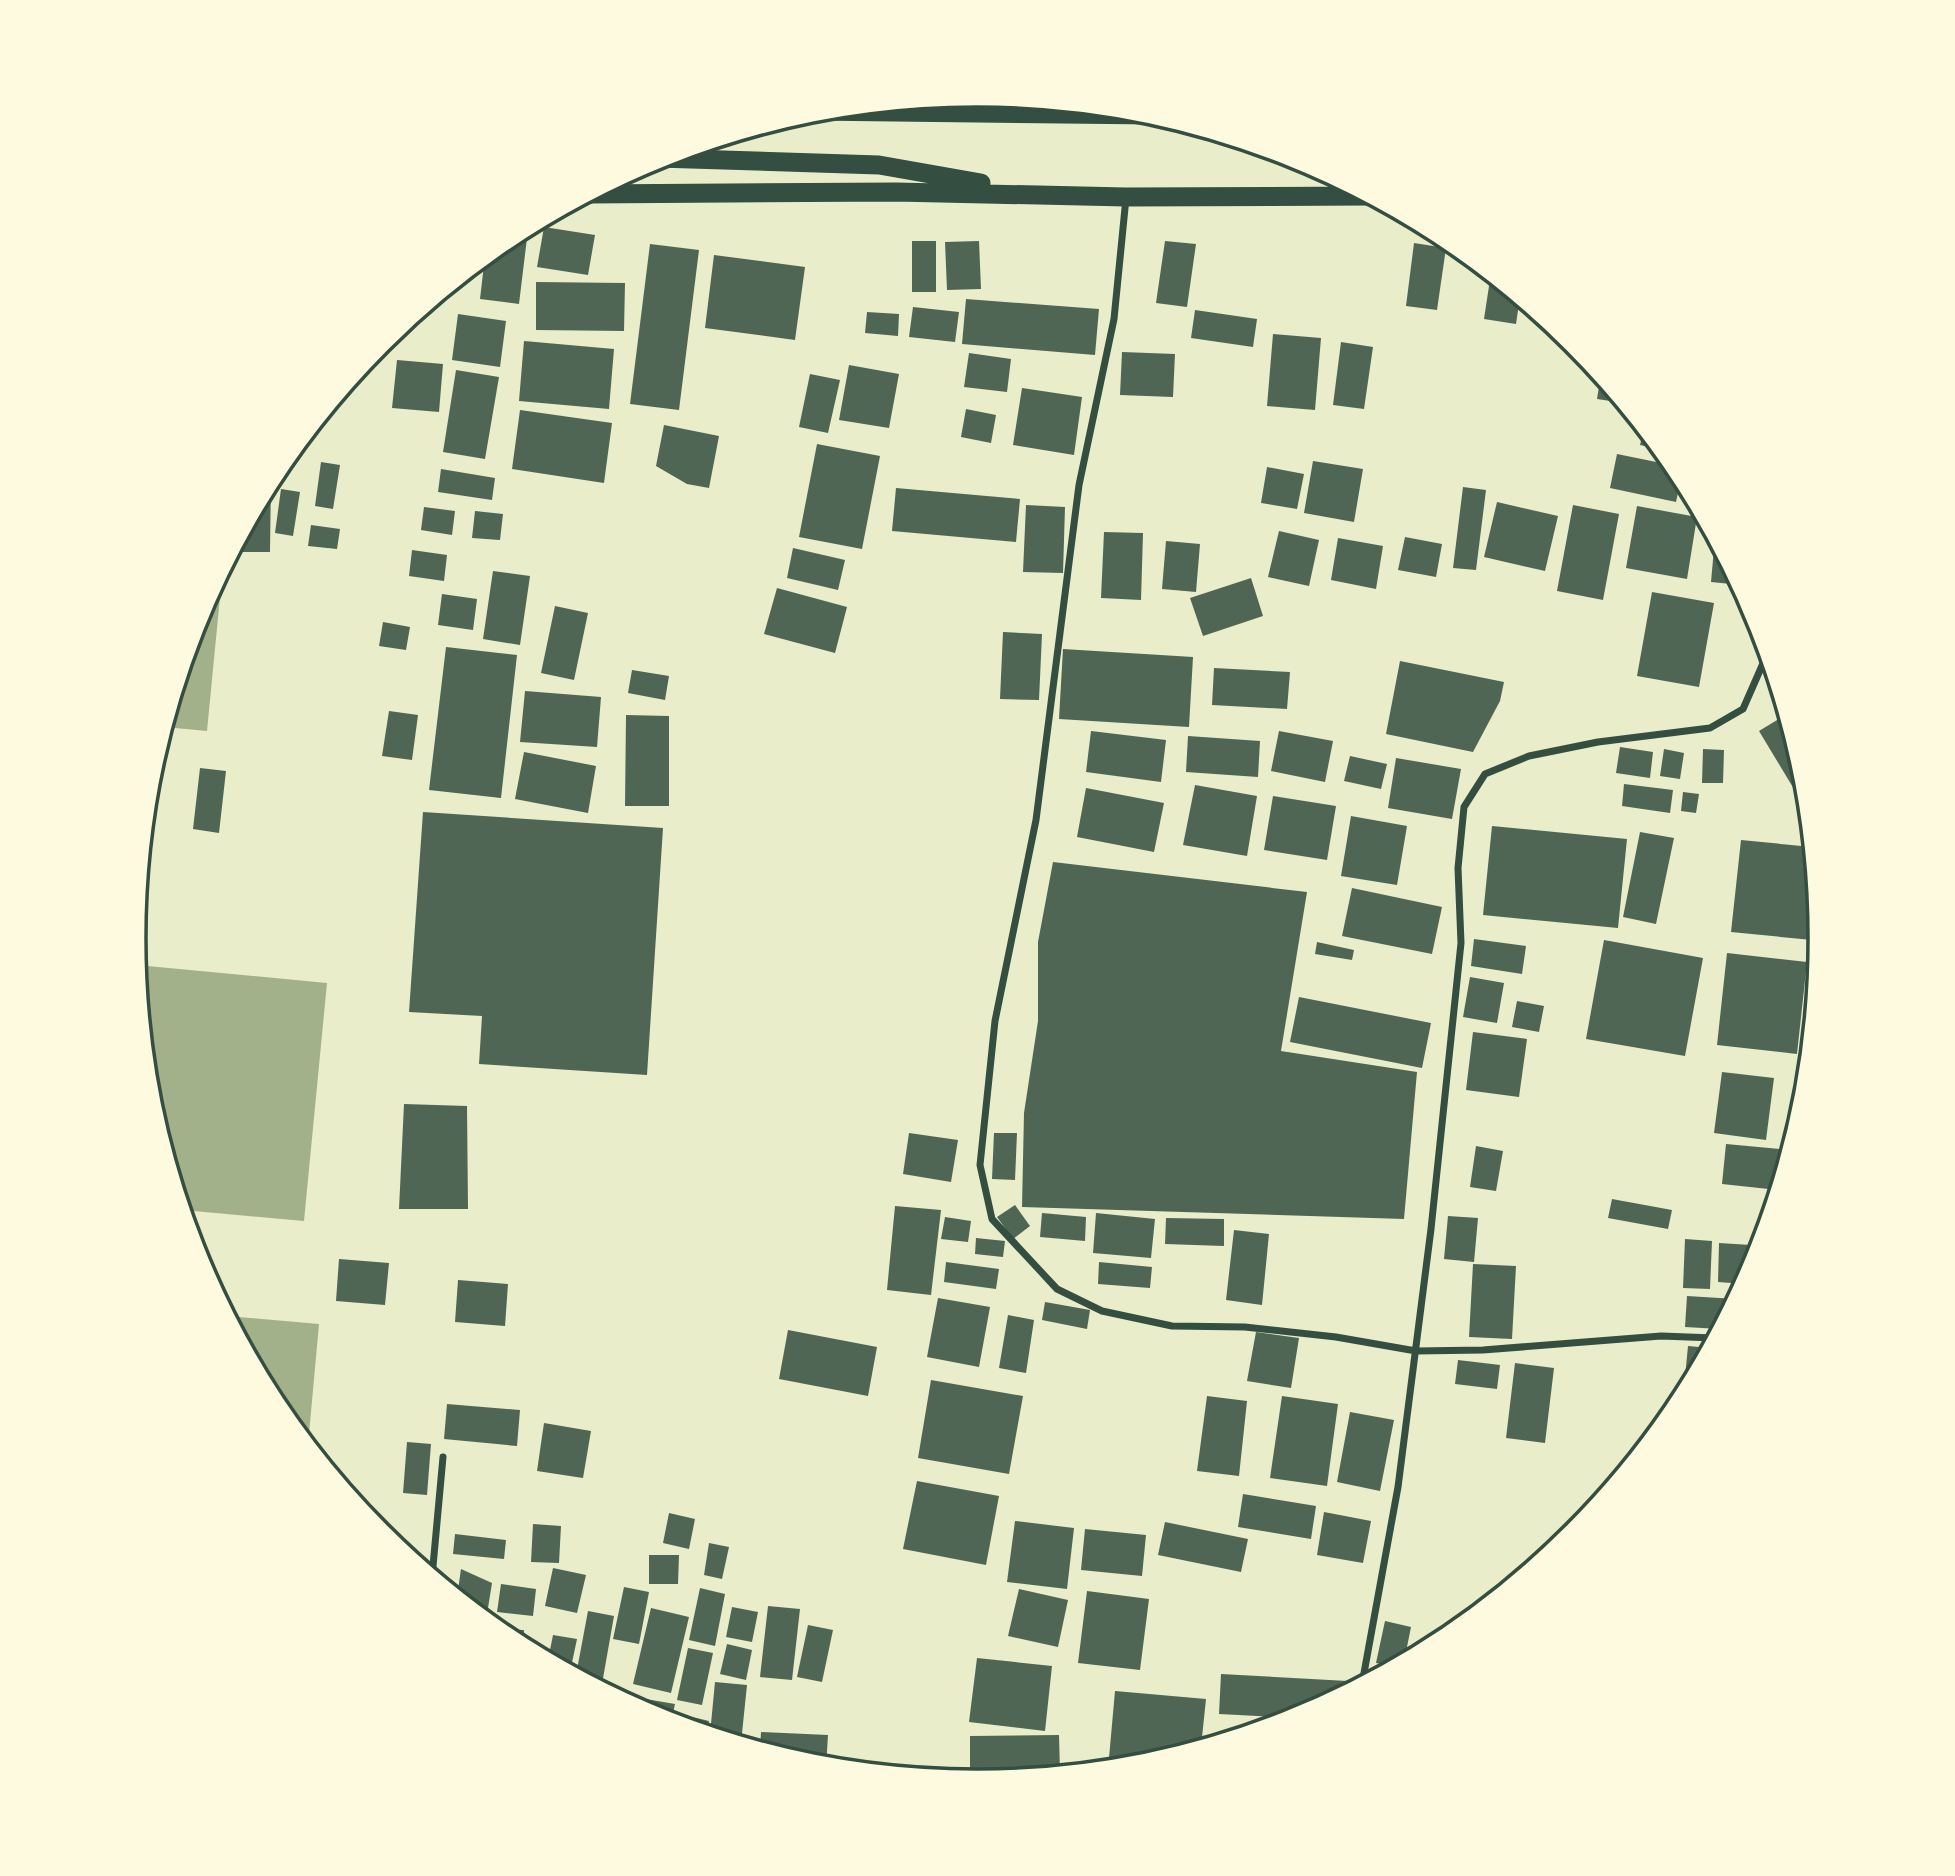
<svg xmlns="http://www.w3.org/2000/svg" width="1955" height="1876" font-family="'Fira Sans Condensed',sans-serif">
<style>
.water{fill:#a3b18a}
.building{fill:#4f6655}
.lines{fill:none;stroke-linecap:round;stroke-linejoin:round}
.minor{stroke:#344e41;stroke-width:7}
.trunk{stroke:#344e41;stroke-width:19}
.rim{fill:none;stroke:#344e41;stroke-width:3.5}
</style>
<rect width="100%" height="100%" fill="#e9edc9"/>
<path class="water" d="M213 587H221L207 731 164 727 198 615Z
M137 965 327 983 304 1221 183 1210 150 1102Z
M228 1316 319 1324 308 1445 276 1406Z"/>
<path class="building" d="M544 227 595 235 588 275 537 267Z
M511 236 527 238 519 304 480 299 485 256Z
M912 241H936V292H912Z
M979 241 981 289 947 290 945 242Z
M1165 241 1196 244 1187 307 1156 303Z
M1414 243 1446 248 1437 310 1406 306Z
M650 244 699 250 679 410 630 404Z
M714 255 805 267 795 340 705 328Z
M1491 273 1520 297 1516 324 1484 319Z
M536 282 625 283 624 331 536 330Z
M966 299 1099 309 1095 355 962 344Z
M913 307 959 312 955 342 909 337Z
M1195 310 1257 319 1253 347 1191 338Z
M867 312 899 314 898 336 865 333Z
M458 314 506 321 500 367 452 360Z
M398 327 397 344 380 343 381 341Z
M1273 334 1321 338 1315 410 1267 406Z
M524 341 614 349 609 409 519 401Z
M1341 342 1373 347 1364 409 1333 405Z
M1122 352 1175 354 1173 397 1120 395Z
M969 353 1011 359 1007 392 964 387Z
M397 360 443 364 439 412 392 408Z
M849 365 899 374 889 428 839 420Z
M456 370 499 377 485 459 443 452Z
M810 374 840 380 828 433 799 427Z
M1601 374 1622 400 1624 403 1597 399Z
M1022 388 1082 397 1074 455 1013 445Z
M966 409 996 415 991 443 961 437Z
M520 410 612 423 604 483 512 469Z
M664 425 719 436 709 488 687 484 656 466Z
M1644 428 1663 450 1640 445Z
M817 444 880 456 862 549 799 537Z
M1617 454 1676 466 1682 474 1676 502 1610 488Z
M1313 461 1363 469 1354 522 1304 513Z
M321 462 340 465 333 509 315 506Z
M1267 467 1304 474 1297 509 1261 503Z
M441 469 495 478 492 500 438 492Z
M271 479 270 552H232Z
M1463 487 1486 490 1476 570 1453 568Z
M896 488 1020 499 1016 542 892 531Z
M281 489 300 492 293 536 275 533Z
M1497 502 1558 516 1545 571 1484 557Z
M1026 505 1065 507 1063 573 1023 572Z
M1573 505 1619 514 1603 600 1557 591Z
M1637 506 1697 517 1687 579 1626 568Z
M424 507 455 511 452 535 421 530Z
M475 511 503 514 500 540 472 538Z
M311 525 340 529 337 549 308 546Z
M1279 531 1319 540 1309 586 1268 577Z
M1104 532 1143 533 1141 600 1101 598Z
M1405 537 1442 544 1436 577 1398 570Z
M1715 537 1726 557 1741 585 1711 582Z
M1338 538 1383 546 1376 589 1331 580Z
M1166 541 1200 544 1196 592 1162 589Z
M793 548 845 560 838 590 787 578Z
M412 550 447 555 444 581 409 576Z
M493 571 530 576 520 645 483 639Z
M1251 578 1263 616 1203 636 1190 598Z
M777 588 847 607 835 653 764 634Z
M1652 592 1714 603 1699 687 1637 676Z
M442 594 477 599 473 630 438 625Z
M555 606 588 613 574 680 541 673Z
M383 622 410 627 406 650 379 646Z
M1003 632 1042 634 1039 700 1000 699Z
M446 647 517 655 501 798 429 790Z
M1063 649 1193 657 1189 727 1059 719Z
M1400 661 1504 682 1500 701 1473 752 1386 734Z
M1214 668 1290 672 1287 709 1212 705Z
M632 670 669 676 665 700 628 693Z
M525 691 601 697 597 747 520 742Z
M389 711 418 715 412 760 382 756Z
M1787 714 1805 774 1807 795 1800 799 1759 731Z
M626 715 669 716V806H625Z
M1091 731 1166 740 1161 782 1086 772Z
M1279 731 1333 741 1325 782 1271 771Z
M1188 736 1260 741 1258 777 1186 772Z
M1620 747 1653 752 1650 778 1616 773Z
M1664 749 1684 753 1680 779 1660 776Z
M1703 749 1724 750 1723 783H1702Z
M524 752 596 766 588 813 515 799Z
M1350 756 1387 764 1381 789 1344 781Z
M1396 758 1461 769 1452 819 1388 808Z
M200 768 226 771 219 833 193 829Z
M1624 784 1673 790 1670 813 1622 806Z
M1195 785 1257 796 1247 856 1183 845Z
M1086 788 1164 803 1154 852 1077 837Z
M1683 792 1699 794 1696 813 1681 811Z
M1273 796 1336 806 1327 860 1264 850Z
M423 812 663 828 647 1075 479 1064 482 1016 409 1012Z
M1351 816 1407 826 1397 885 1341 876Z
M1492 826 1627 839 1618 928 1483 915Z
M1640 832 1674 838 1656 924 1623 917Z
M1741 840 1812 847 1817 894 1812 940 1731 932Z
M1053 862 1307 892 1281 1051 1417 1072 1404 1219 1022 1207 1024 1113 1038 1021V942Z
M1352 888 1442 907 1432 954 1342 936Z
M1474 939 1526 946 1522 974 1471 966Z
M1604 940 1703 958 1685 1056 1586 1039Z
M1317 942 1354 950 1352 960 1315 954Z
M1727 953 1807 962 1797 1054 1717 1045Z
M1470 977 1504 983 1497 1023 1463 1017Z
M1299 997 1431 1023 1422 1068 1290 1042Z
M1517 1001 1544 1006 1539 1032 1512 1027Z
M1473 1032 1527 1039 1519 1097 1466 1090Z
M1722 1072 1774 1078 1766 1140 1714 1133Z
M404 1104 467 1106 468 1209H399Z
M909 1133 958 1140 951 1182 903 1174Z
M994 1133H1017L1015 1180 992 1179Z
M1726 1144 1790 1150 1778 1190 1722 1184Z
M1476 1146 1503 1151 1496 1191 1470 1187Z
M1612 1199 1672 1210 1668 1229 1608 1218Z
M1015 1205 1030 1226 1013 1239 997 1217Z
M895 1206 941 1210 931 1295 887 1290Z
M1042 1213 1086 1217 1085 1241 1040 1237Z
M1096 1213 1155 1219 1151 1258 1093 1253Z
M1448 1216 1478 1218 1474 1262 1444 1259Z
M945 1217 971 1221 968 1242 941 1239Z
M1166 1218 1224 1219V1246L1165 1244Z
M1234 1230 1269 1234 1262 1305 1226 1300Z
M976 1238 1005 1241 1003 1257 975 1254Z
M1685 1239 1712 1241 1710 1289 1683 1288Z
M1719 1243 1751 1245 1749 1275 1745 1284 1718 1282Z
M339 1259 389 1263 385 1305 336 1301Z
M946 1262 999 1269 996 1289 944 1282Z
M1099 1262 1152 1267 1150 1288 1098 1284Z
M1473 1264 1516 1266 1512 1339 1469 1337Z
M458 1280 508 1284 505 1326 455 1322Z
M1687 1296 1736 1299 1720 1329 1685 1327Z
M938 1298 990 1307 979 1367 927 1357Z
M1045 1302 1090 1310 1087 1329 1042 1320Z
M1008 1315 1034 1320 1026 1373 999 1368Z
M788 1330 877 1347 868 1396 779 1379Z
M1256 1332 1299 1338 1291 1388 1247 1381Z
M1688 1346 1710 1348 1683 1398Z
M1458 1360 1500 1365 1497 1389 1455 1384Z
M1515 1363 1554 1368 1545 1443 1506 1438Z
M931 1380 1023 1396 1009 1474 918 1458Z
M1207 1396 1247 1401 1239 1476 1197 1471Z
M1282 1396 1338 1404 1327 1486 1270 1478Z
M447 1404 520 1410 517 1446 444 1439Z
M1350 1412 1394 1420 1380 1491 1337 1482Z
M544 1423 591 1431 583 1478 537 1471Z
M407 1442 431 1444 427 1495 403 1493Z
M917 1481 999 1496 986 1565 903 1549Z
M1243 1494 1316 1506 1311 1539 1238 1527Z
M1324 1512 1371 1521 1363 1563 1317 1555Z
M669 1513 695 1519 689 1549 663 1543Z
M1015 1521 1074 1528 1067 1589 1007 1582Z
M1165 1522 1248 1539 1241 1572 1158 1555Z
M533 1524 561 1526 559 1563 531 1562Z
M1085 1529 1146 1535 1142 1576 1081 1570Z
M455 1534 506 1540 504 1559 453 1554Z
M709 1543 729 1547 722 1579 704 1575Z
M649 1555H679L678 1584H649Z
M553 1568 586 1575 577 1613 545 1606Z
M461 1569 492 1583 488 1608 467 1605 457 1597Z
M501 1584 536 1589 533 1616 497 1612Z
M624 1587 649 1592 639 1644 613 1639Z
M700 1588 725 1594 715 1646 689 1640Z
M1019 1589 1068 1600 1058 1647 1008 1636Z
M1087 1591 1149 1599 1140 1670 1078 1663Z
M768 1606 800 1609 792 1680 760 1677Z
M732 1607 758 1612 752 1642 726 1637Z
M651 1608 689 1617 671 1693 633 1684Z
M588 1611 614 1616 602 1684 576 1675Z
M1385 1621 1411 1627 1404 1662 1395 1667 1376 1663Z
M808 1625 833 1630 822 1682 797 1677Z
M496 1629 524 1630 523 1647 509 1639Z
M553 1635 577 1639 570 1672 548 1660Z
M727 1644 752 1650 746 1680 720 1674Z
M688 1648 713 1653 702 1705 677 1700Z
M977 1658 1052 1666 1045 1731 969 1722Z
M1221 1674 1348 1681 1347 1692 1298 1718 1219 1714Z
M715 1682 747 1685 741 1743 710 1734Z
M1115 1691 1206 1699 1201 1747 1142 1765 1108 1769Z
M634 1697 675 1704 671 1722 633 1706Z
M680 1714 709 1721 706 1733 677 1724Z
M761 1732 828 1735 826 1767 760 1749Z
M1059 1735 1060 1773 970 1781V1736Z"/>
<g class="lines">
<path class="minor" d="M1126 198 1114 319 1079 485 1036 820 995 1021 980 1165 992 1219 1057 1289 1102 1311 1172 1326 1245 1327 1336 1337 1416 1351 1483 1350 1661 1336 1715 1338
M432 1577 443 1457
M1362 1684 1398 1487 1431 1229 1461 943 1458 868 1464 807 1485 774 1529 756 1598 742 1710 728 1743 709 1768 652"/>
<path class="trunk" d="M812 111 1155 115
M658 158 879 165 981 183
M588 194 896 192 1126 197 1371 196"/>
</g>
<path d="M0 0H1955V1876H0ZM146 938a831 831 0 1 1 1662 0a831 831 0 1 1-1662 0Z" fill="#fefae0" fill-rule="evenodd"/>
<path class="rim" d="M146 938a831 831 0 1 1 1662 0a831 831 0 1 1-1662 0Z"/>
</svg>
